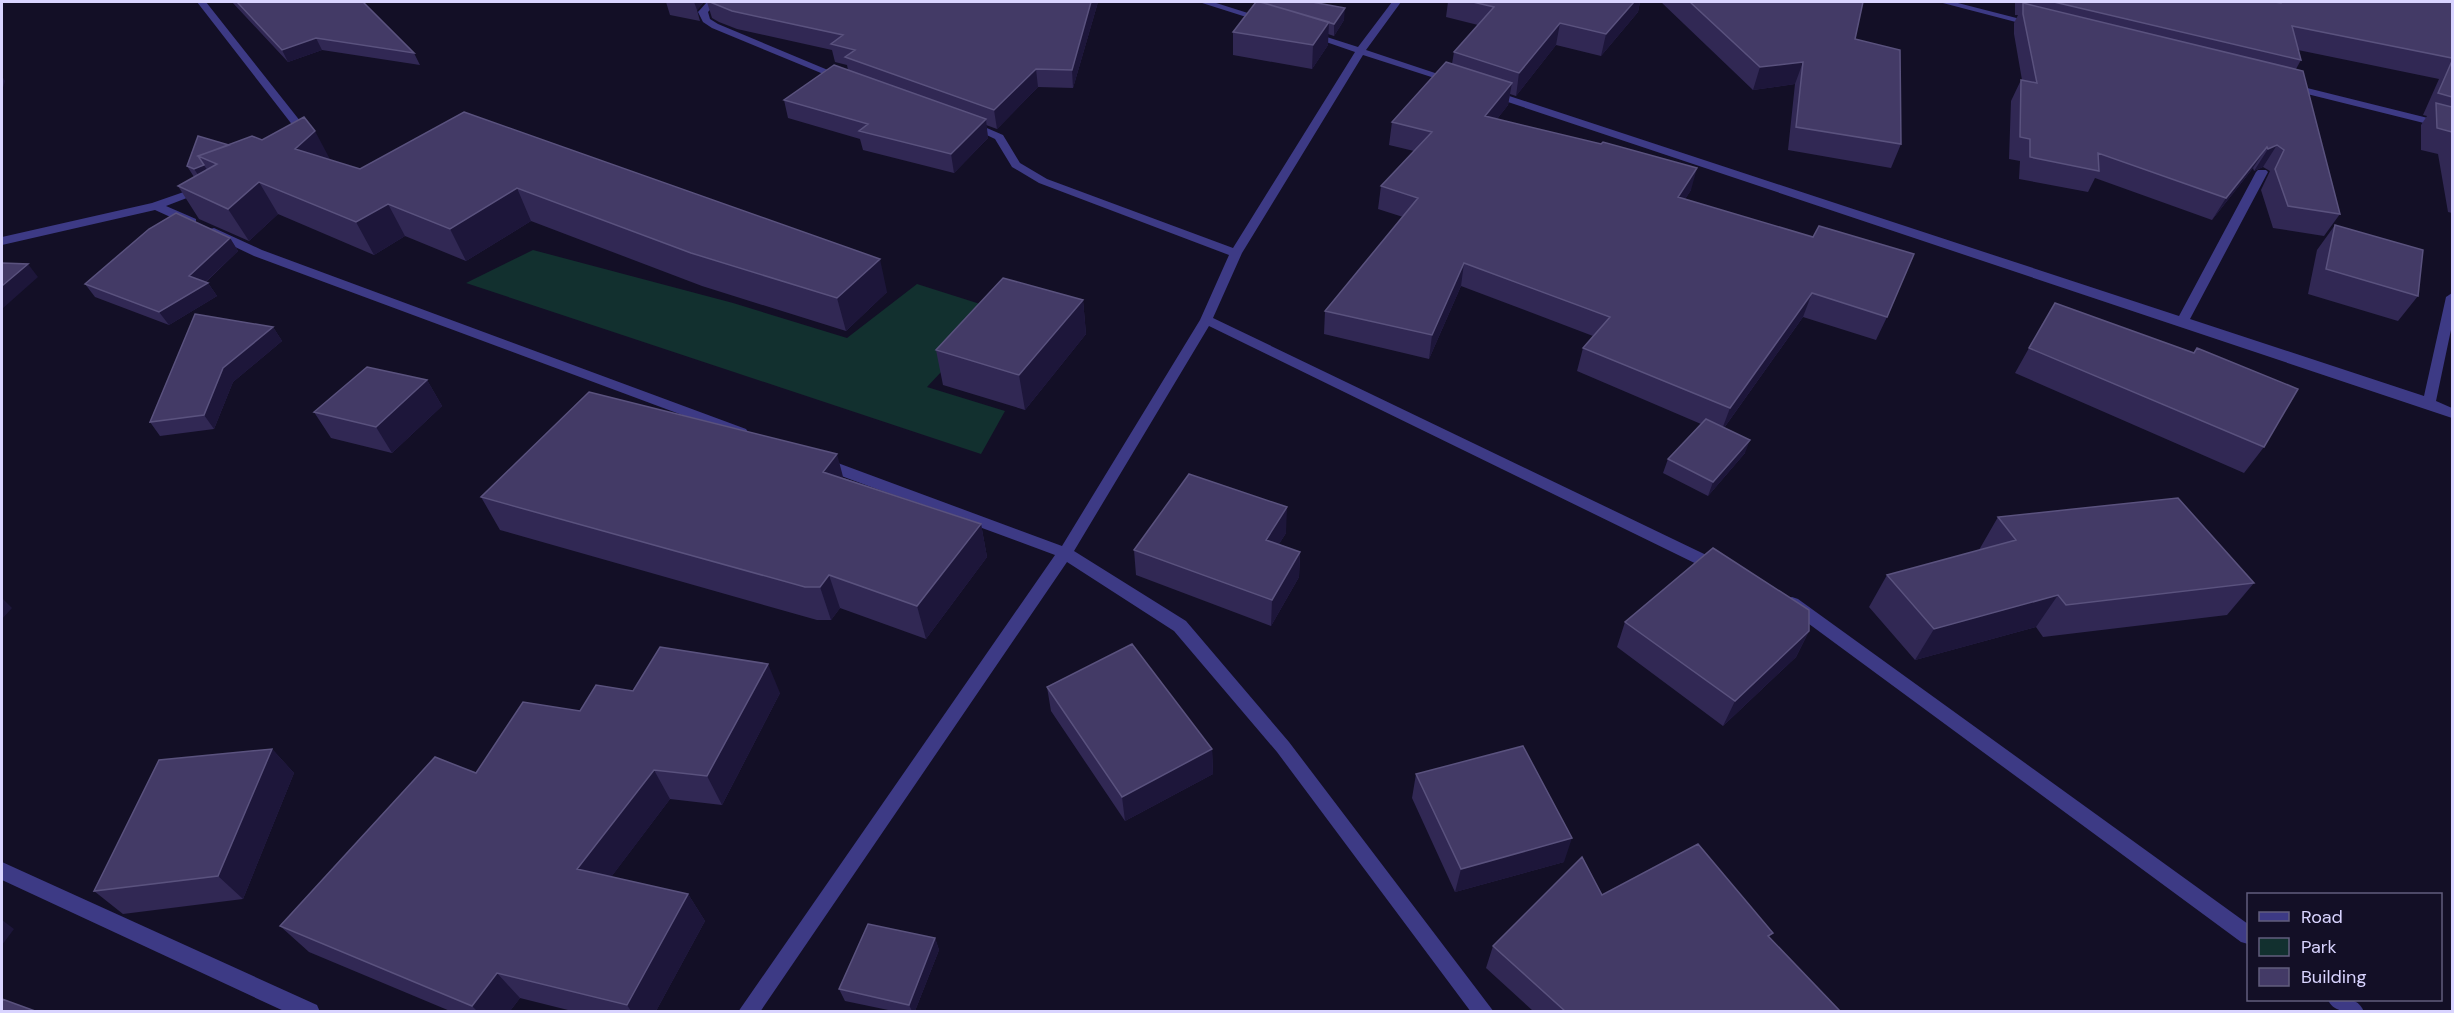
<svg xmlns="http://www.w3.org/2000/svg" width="2454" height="1013" font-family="'DM Sans',sans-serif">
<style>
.green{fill:#12302f}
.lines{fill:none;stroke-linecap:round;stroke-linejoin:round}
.minor{fill:#3d3a85;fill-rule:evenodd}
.wall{fill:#312854}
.shaded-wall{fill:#1d163a}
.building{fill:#433a66;stroke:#5a527e;stroke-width:1.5}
</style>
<rect width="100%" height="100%" fill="#130f26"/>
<path class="green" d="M533 250 733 303 847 338 917 284 999 310 927 387 1005 411 981 454 466 283Z"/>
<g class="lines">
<path class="minor" d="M197 2H206L312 136V140H304Z
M707 2H717L708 12 710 19 718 24 847 78 838 80 712 28 703 22 698 12Z
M1199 2H1213L1270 20 1262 22Z
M1392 2H1401L1366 50 1459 81 1450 83 1363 55 1242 253 1213 318 1725 564 1727 568 1725 572H1713L1209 326 1074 551 1186 621 1289 742 1494 1012H1471L1277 752 1174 631 1067 562 760 1012H738L1055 555 817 467 815 463 817 459H827L1062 546 1200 320 1229 255 1039 183 1012 167 995 139 964 124 969 121 973 122 1003 135 1020 163 1047 179 1233 248 1355 52 1303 34 1308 31 1358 47Z
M1939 2H1954L2040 24 2035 27Z
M2291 84 2452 124V130L2287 89 2286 87Z
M1491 90 2179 316 2256 172 2258 170H2266L2268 172 2190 319 2424 396 2446 297 2452 293V325L2436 401 2452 408V418L1487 95 1486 93Z
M201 186 205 187V191L166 206 196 219V225H188L155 210 2 245V237L152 203Z
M214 228 262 250 746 429 748 432 746 435H736L254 256 210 235V229Z
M1792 597 1798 599 2248 924V944L2241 942 1786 607 1784 603 1786 599Z
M2 862 317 1005 320 1012H286L2 880Z
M2328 1000C2342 999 2358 996 2364 1012 2349 1012 2334 1013 2328 1000Z"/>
</g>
<path class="wall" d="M232 2H363L414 53 420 65 322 50 288 62Z
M666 2H704L697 10 700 21 670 15Z
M707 2H1098L1073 88 1038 87 997 129 986 125 988 138 954 173 863 150 860 139 788 118 784 100 848 70 847 65 835 62 832 50 737 29 719 22 712 18Z
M1316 2 1344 20 1334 36 1328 34V45L1312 69 1233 55V32Z
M1448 2H1640L1638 12 1601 56 1556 45 1516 96 1510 94 1508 105 1497 119 1691 190 1685 199 1887 317 1876 340 1803 317 1724 428 1745 453 1708 496 1663 473 1668 459 1701 424 1577 371 1583 348 1593 336 1461 286 1429 359 1324 334 1325 311 1403 217 1378 209 1381 186 1414 151 1389 145 1392 122 1452 64 1454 52 1478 25 1446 17Z
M1661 2H1863L1855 39 1901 144 1891 168 1788 150 1795 84 1753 90Z
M2015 2H2452V213L2448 212 2438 154 2421 150V125L2427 116 2423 115 2439 79 2298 50 2301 60 2296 69 2340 214 2324 236 2273 228 2261 190 2270 171 2263 167 2254 171 2253 168 2212 220 2095 178 2088 192 2019 179 2020 161 2009 159 2011 101 2021 80H2022L2014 34V23L2018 15H2015Z
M464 112 887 292 846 331 702 286 531 221 466 261 405 236 374 255 278 214 249 241 199 219 178 186 194 177 187 166 198 136 229 145 331 160 360 169Z
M2335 225 2418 296 2398 321 2308 294 2317 250Z
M230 238 238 251 206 282 208 283 217 296 169 325 95 297 85 284Z
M1083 300 1086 334 1025 410 943 385 936 350Z
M273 327 282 341 233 382 214 429 160 436 150 422Z
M2029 348 2264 447 2244 473 2015 373Z
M427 380 442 406 392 453 331 438 314 412Z
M844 478 981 524 987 557 926 639 840 608 831 620H817L500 530 481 497Z
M1998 517 2254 583 2227 615 2043 637 2036 627 1915 660 1869 607 1887 575 1979 550Z
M1286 533 1279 544 1300 552 1299 577 1271 626 1136 575 1134 550Z
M1625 622 1809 631 1796 657 1723 726 1617 647Z
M1047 687 1212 749 1213 774 1125 821 1051 711Z
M633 691 780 693 722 805 670 799 611 877 688 894 705 921 656 1011H572L520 998 510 1011H450L309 952 280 926 476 773 580 711Z
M272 749 294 773 243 899 123 914 94 891Z
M1416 774 1564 862 1455 892 1412 798Z
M1602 895 1770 938 1840 1011H1533L1486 968 1493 946Z
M935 938 939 950 915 1011H893L845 1001 839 989Z"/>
<path class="shaded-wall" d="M694 2H704L697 10Z
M1091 2H1098L1073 88 1072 70Z
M1634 2H1640L1638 12 1601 56 1606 34Z
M1345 8 1344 20 1334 36V24Z
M1329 22 1328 45 1312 69 1313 45Z
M1560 23 1556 45 1516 96 1519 73Z
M316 38 322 50 288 62 282 50Z
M1803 62 1795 84 1753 90 1760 67Z
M1036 69 1038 87 997 129 994 110Z
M2 76 5 81 2 91Z
M1512 83 1508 105 1482 138 1485 116Z
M986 119 988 138 954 173 951 154Z
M315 131 332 163 295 149Z
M2277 145 2263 167 2254 171 2268 149Z
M2267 147 2253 168 2212 220 2226 198Z
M204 165 212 178 203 182 194 169Z
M1697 168 1691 190 1671 220 1678 197Z
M259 182 278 214 249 241 228 209Z
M517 188 531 221 466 261 450 229Z
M388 204 405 236 374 255 356 222Z
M230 238 238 251 200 287 208 283 217 296 169 325 159 312 189 276Z
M880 259 887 292 846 331 837 298Z
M1464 263 1461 286 1429 359 1432 335Z
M28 264 38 277 2 309V286Z
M1812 293 1803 317 1721 432 1730 408Z
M1083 300 1086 334 1025 410 1019 375Z
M273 327 282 341 233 382 214 429 204 415 223 368Z
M427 380 442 406 392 453 376 427Z
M1750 440 1745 453 1708 496 1713 482Z
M837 454 846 488 823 472Z
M1287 507 1286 533 1265 566 1266 540Z
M981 524 987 557 926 639 917 606Z
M1300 552 1299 577 1271 626 1272 600Z
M829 575 840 608 831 620 820 587Z
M2058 595 2036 627 1915 660 1934 629Z
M2 598 12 608 2 619Z
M1809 631 1796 657 1723 726 1735 701Z
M768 664 780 693 722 805 707 776Z
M272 749 294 773 243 899 218 876Z
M1212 749 1213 774 1125 821 1122 797Z
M654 770 670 799 596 897 577 869Z
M1572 838 1564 862 1455 892 1461 869Z
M688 894 705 921 656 1011H631L627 1005Z
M2 920 14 929 2 945Z
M935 938 939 950 915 1011H912L909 1005Z
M497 973 520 998 510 1011H477L472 1006Z"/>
<path class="building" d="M237 2H363L414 53 316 38 282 50Z
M710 2H1091L1072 70 1036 69 994 110 845 57 855 50 831 44 843 35 732 11Z
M1256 2H1260L1329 22 1313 45 1233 32Z
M1261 2H1312L1345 8 1334 24Z
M1473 2H1634L1606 34 1560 23 1519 73 1454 52 1494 7Z
M1690 2H1863L1855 39 1900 50 1901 144 1796 127 1803 62 1760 67Z
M2054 2H2274L2281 3V2H2452V58L2292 26 2301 60Z
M2023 3 2303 71 2340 214 2288 206 2275 169 2284 150 2277 145 2268 149 2267 147 2226 198 2098 153 2099 171 2030 157V139L2020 137 2021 80 2037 83 2023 14Z
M2452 61V97L2438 93Z
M1446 62 1512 83 1485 116 1601 144 1603 142 1697 168 1678 197 1813 237 1819 226 1914 254 1887 317 1812 293 1730 408 1583 348 1610 317 1464 263 1432 335 1325 311 1418 198 1381 186 1432 132 1392 122Z
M834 65 986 119 951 154 859 131 868 124 784 100Z
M2436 103 2452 107V132L2437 128Z
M464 112 880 259 837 298 691 253 517 188 450 229 388 204 356 222 259 182 228 209 178 186 217 164 198 156 252 136 262 140 304 117 315 131 295 149 360 169Z
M198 136 229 145 198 156 204 165 194 169 187 166Z
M176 213 230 238 189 276 208 283 159 312 85 284 149 229Z
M2335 225 2423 250 2418 296 2326 269Z
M2 263 28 264 2 286Z
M1003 278 1083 300 1019 375 936 350Z
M2055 303 2194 353 2197 348 2298 389 2264 447 2029 348Z
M195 314 273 327 223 368 204 415 150 422Z
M367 367 427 380 376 427 314 412Z
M589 392 837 454 823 472 981 524 917 606 829 575 820 587H805L481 497Z
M1706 419 1750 440 1713 482 1668 459Z
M1189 474 1287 507 1266 540 1300 552 1272 600 1134 550Z
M2178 498 2254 583 2066 605 2058 595 1934 629 1887 575 2016 540 1998 517Z
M1713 548 1809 610V631L1735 701 1625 622Z
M1132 644 1212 749 1122 797 1047 687Z
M660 647 768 664 707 776 654 770 577 869 688 894 627 1005 497 973 472 1006 280 926 435 757 476 773 523 702 580 711 596 685 633 691Z
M1523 746 1572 838 1461 869 1416 774Z
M272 749 218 876 94 891 159 760Z
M1698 844 1773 933 1768 936 1840 1011H1565L1493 946 1582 857 1602 895Z
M868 924 935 938 909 1005 839 989Z
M2 999 35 1011H2Z"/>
<rect width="2454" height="1013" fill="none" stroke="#d9d4ff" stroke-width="6"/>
<rect x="2247" y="893" width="195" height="108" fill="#130f26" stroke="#625e7d" stroke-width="1.5"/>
<rect x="2259" y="912" width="30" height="9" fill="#3d3a85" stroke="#625e7d" stroke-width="1.5"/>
<text x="2301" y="923" font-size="18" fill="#d9d4ff">Road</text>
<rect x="2259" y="938" width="30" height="18" fill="#12302f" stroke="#625e7d" stroke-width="1.5"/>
<text x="2301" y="953" font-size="18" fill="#d9d4ff">Park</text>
<rect x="2259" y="968" width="30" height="18" fill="#433a66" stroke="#625e7d" stroke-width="1.5"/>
<text x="2301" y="983" font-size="18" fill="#d9d4ff">Building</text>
</svg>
